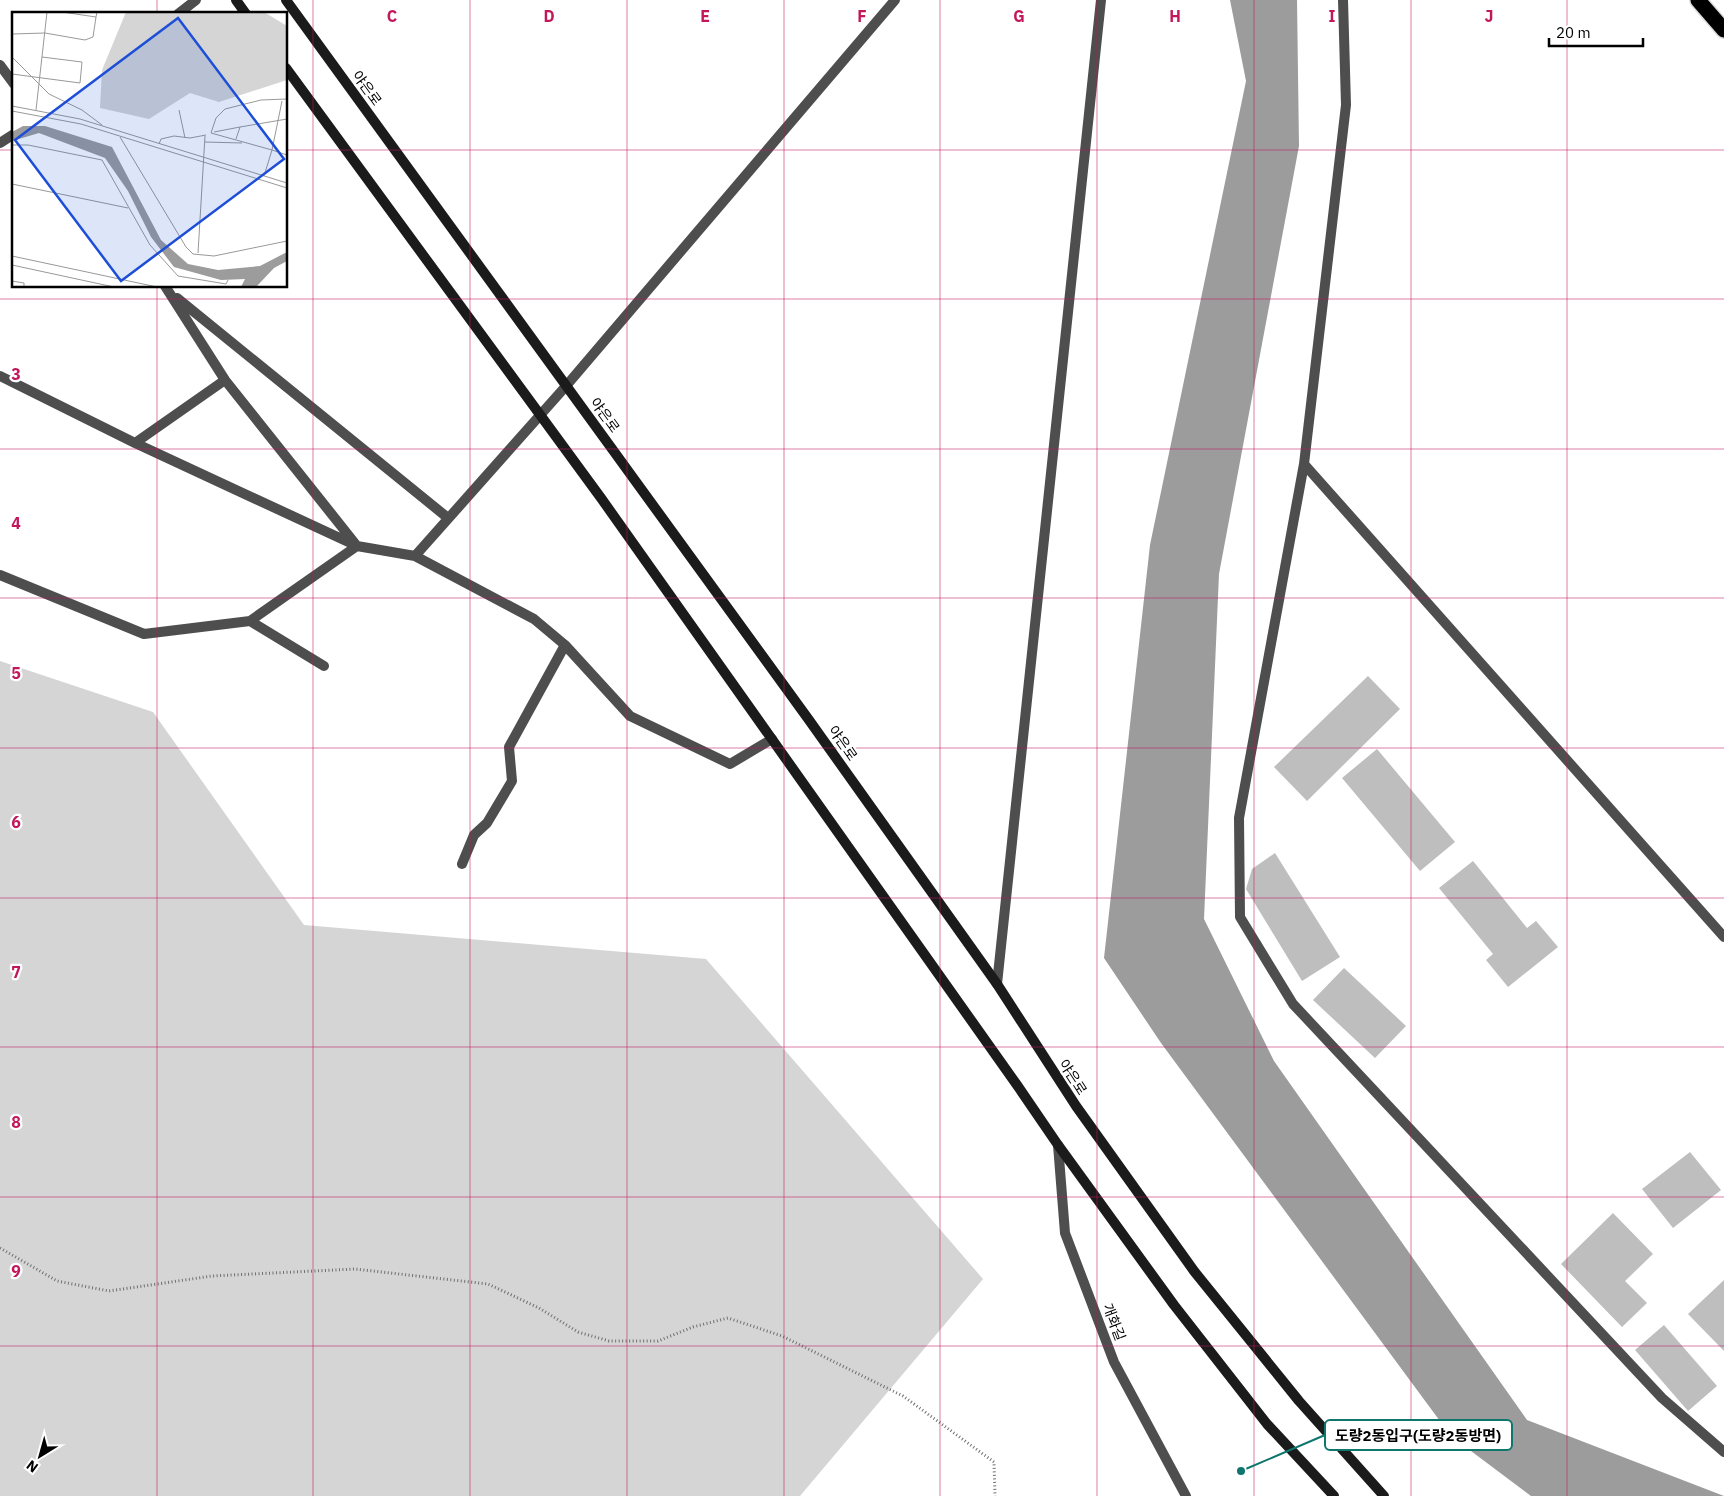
<svg xmlns="http://www.w3.org/2000/svg" width="1724" height="1496" font-family="'IBM Plex Sans','Noto Sans KR',sans-serif">
<style>
.green{fill:#d5d5d5}
.water{fill:#9c9c9c}
.building{fill:#bebebe}
.lines{fill:none;stroke-linecap:round;stroke-linejoin:round}
.highway-casing{stroke:#dbdbdb;stroke-width:18}
.path{stroke:#707070;stroke-width:3;stroke-dasharray:1 2.5;stroke-linecap:butt}
.street{stroke:#4e4e4e;stroke-width:10}
.secondary{stroke:#1b1b1b;stroke-width:10}
.highway{stroke:#000;stroke-width:15}
.grid{fill:none;stroke:#c2185b;stroke-width:1;stroke-opacity:0.55}
.labels{text-anchor:middle;stroke-width:4.5;stroke-linejoin:round;paint-order:stroke}
.street-label{font-size:14px;fill:#000;stroke:#fff}
.inset-road{fill:none;stroke:#999;stroke-width:1}
.view{fill:#1d4ed8;fill-opacity:0.15;stroke:#1d4ed8;stroke-width:2.5}
.inset-edge{fill:none;stroke:#000;stroke-width:2.5}
.grid-label{font-size:16px;text-anchor:middle;font-weight:bold;fill:#c2185b;stroke:#fff;stroke-width:4.5;stroke-linejoin:round;paint-order:stroke}
.leader{fill:none;stroke:#0f766e;stroke-width:2}
.callout-dot{fill:#0f766e;stroke:#fff;stroke-width:2}
.callout{fill:#fff;stroke:#0f766e;stroke-width:2}
.callout-label{font-size:15px;text-anchor:middle;font-weight:bold;fill:#000}
</style>
<rect width="100%" height="100%" fill="#fff"/>
<path class="green" d="M0 661 153 712 304 925 706 959 983 1279 800 1496H0Z"/>
<path class="water" d="M1230 0H1297L1299 146 1219 574 1204 919 1274 1061 1527 1420 1724 1496H1531L1451 1436 1161 1043 1104 958 1150 545 1246 81Z"/>
<path class="building" d="M1368 676 1400 709 1307 801 1274 767Z
M1377 749 1455 842 1420 871 1342 778Z
M1275 853 1340 957 1302 981 1246 889 1252 869Z
M1473 861 1527 928 1536 921 1558 947 1508 987 1486 960 1493 954 1439 888Z
M1344 968 1406 1026 1375 1058 1313 1000Z
M1690 1152 1721 1190 1673 1228 1642 1189Z
M1613 1213 1653 1254 1625 1281 1647 1303 1622 1327 1561 1264Z
M1724 1280V1351L1688 1314Z
M1664 1325 1717 1386 1688 1411 1635 1350Z"/>
<g class="lines">
<defs>
<path id="highway" d="M1698 0 1724 30"/>
</defs>
<use href="#highway" class="highway-casing"/>
<path class="path" d="M0 1248 57 1281 109 1291 212 1276 355 1269 488 1284 539 1308 578 1332 609 1341H658L693 1327 728 1318 782 1336 903 1396 994 1462 995 1496"/>
<path class="street" d="M1343 0 1346 105 1304 464 1239 818 1240 917 1293 1004 1662 1398 1724 1452
M178 14 196 0
M0 65 14 84
M0 143 14 134
M177 298 448 518
M0 376 135 443
M225 380 135 443 357 546 415 556 534 619 565 645 630 716 730 764 772 739
M1304 464 1724 937
M415 556 566 386 895 0
M0 575 144 634 250 621 357 546 225 380 165 286
M250 621 324 666
M462 864 474 835 487 823 512 781 509 747 565 645
M997 984 1101 0
M1058 1145 1065 1233 1114 1362 1186 1496"/>
<path class="secondary" d="M236 0 246 14
M286 0 809 720 997 984 1076 1106 1194 1271 1299 1401 1384 1496
M286 68 601 498 1017 1085 1058 1145 1174 1305 1267 1424 1334 1496"/>
<use href="#highway" class="highway"/>
</g>
<path class="grid" d="M157 0V14M313 0V1496M470 0V1496M627 0V1496M784 0V1496M940 0V1496M1097 0V1496M1254 0V1496M1411 0V1496M1567 0V1496M0 150H14M286 150H1724M157 286V1496M0 299H1724M0 449H1724M0 598H1724M0 748H1724M0 898H1724M0 1047H1724M0 1197H1724M0 1346H1724"/>
<g class="labels">
<g class="street-label">
<text transform="translate(367 88) rotate(54)" y="5">야은로</text>
<text transform="translate(605 415) rotate(54)" y="5">야은로</text>
<text transform="translate(843 743) rotate(55)" y="5">야은로</text>
<text transform="translate(1073 1077) rotate(57)" y="5">야은로</text>
<text transform="translate(1114 1322) rotate(69)" y="5">개화길</text>
</g>
</g>
<g transform="translate(12 12)">
<rect width="275" height="275" fill="#fff"/>
<path d="M114 0H252L275 14V68L207 90 178 81 137 107 88 96 90 58Z" fill="#d5d5d5"/>
<path d="M11 114H33L100 135 149 228 176 252 206 258 248 254 275 240V249L262 256 244 275H229L233 267 209 268 162 255 139 225 116 179 93 146 27 121 0 129V120Z" fill="#9c9c9c"/>
<path class="inset-road" d="M50 0 84 5 85 0M0 22 33 21 73 28 81 25 84 5M0 45 37 82 70 98 90 113M0 62 68 71 70 50 30 45M270 89 260 138 199 121 204 106 213 97 249 88 275 87M0 94 68 107 275 171M24 98 35 0M167 98 173 126M0 99 69 112 275 176M228 115 275 107M202 120 228 115 224 127M108 125 174 235 181 242 202 244 275 229M193 130 230 131M147 132 149 127 162 124 178 126 194 123M0 133H16L90 148 138 233 166 264 214 272 216 268M252 164 260 138 275 143M0 172 116 196M186 241 193 124M0 244 145 275M0 253 102 275M0 269 12 271V275"/>
<path class="view" d="M166 6 272 147 109 269 3 128Z"/>
<rect width="275" height="275" class="inset-edge"/>
</g>
<g class="grid-label">
<text x="392" y="22">C</text>
<text x="549" y="22">D</text>
<text x="705" y="22">E</text>
<text x="862" y="22">F</text>
<text x="1019" y="22">G</text>
<text x="1175" y="22">H</text>
<text x="1332" y="22">I</text>
<text x="1489" y="22">J</text>
<text x="16" y="380">3</text>
<text x="16" y="529">4</text>
<text x="16" y="679">5</text>
<text x="16" y="828">6</text>
<text x="16" y="978">7</text>
<text x="16" y="1128">8</text>
<text x="16" y="1277">9</text>
</g>
<path class="leader" d="M1241 1471L1325 1435"/>
<circle class="callout-dot" cx="1241" cy="1471" r="5"/>
<rect class="callout" x="1325" y="1420" width="187" height="30" rx="5"/>
<g class="callout-label">
<text x="1418" y="1441">도량2동입구(도량2동방면)</text>
</g>
<g transform="translate(40 1456) rotate(217)" stroke="#ffffff" stroke-width="4" paint-order="stroke">
<path d="M0-4L9 19L0 12L-9 19Z" fill="#000000"/>
<text y="-8" font-size="14" font-weight="bold" text-anchor="middle" fill="#000000">N</text>
</g>
<path d="M1549 38v8h94v-8" fill="none" stroke="#000000" stroke-width="2.5"/>
<text x="1556" y="38" font-size="15" fill="#000000" stroke="#ffffff" stroke-width="4" paint-order="stroke">20 m</text>
</svg>
